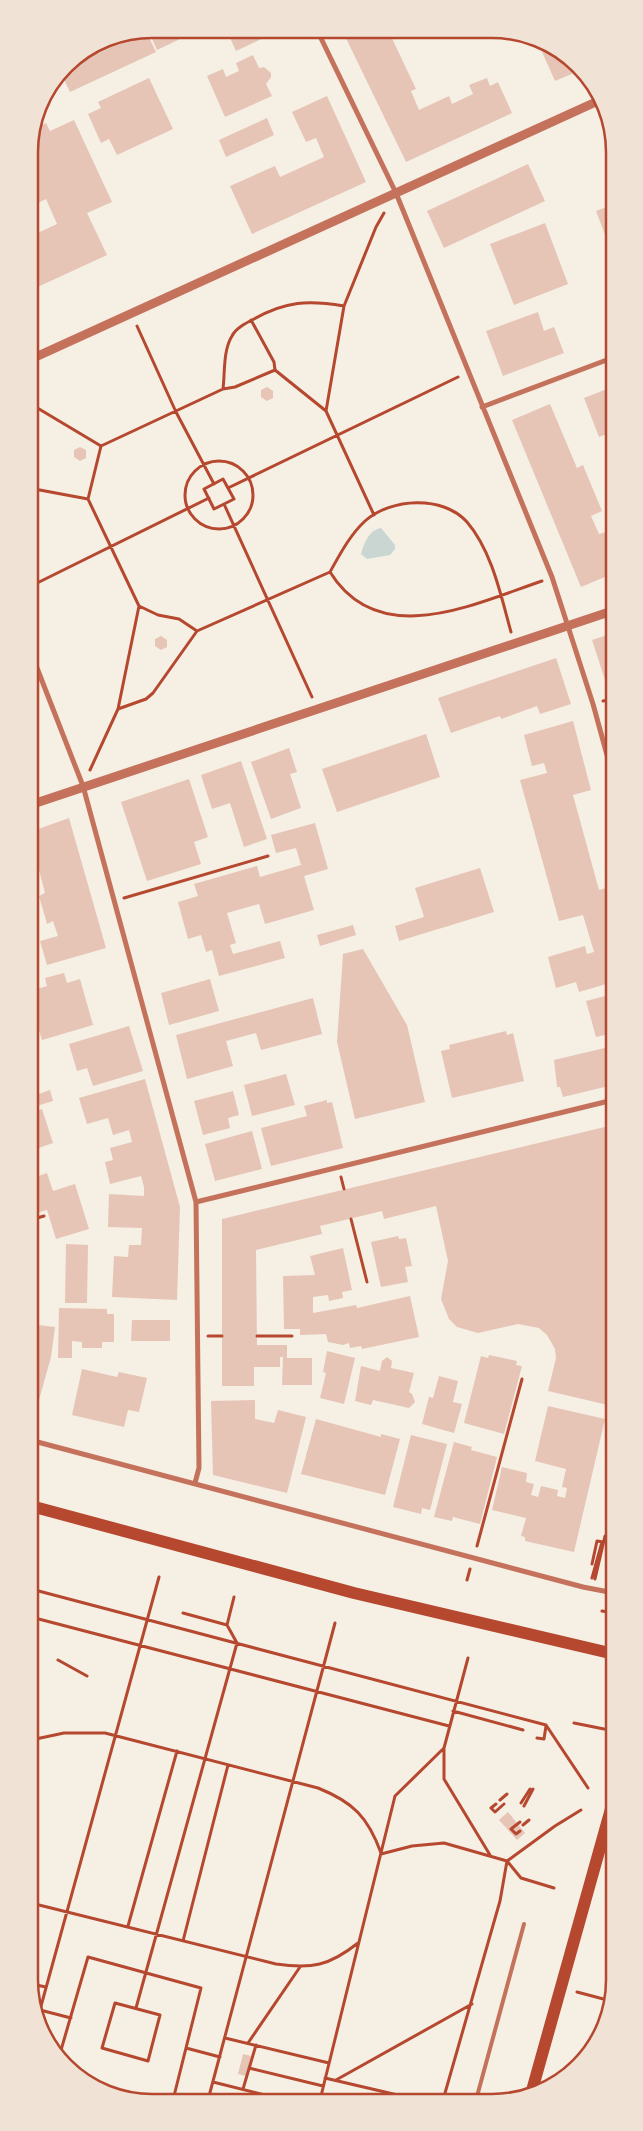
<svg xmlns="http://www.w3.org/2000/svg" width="643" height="2131" font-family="Arial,sans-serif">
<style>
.water{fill:#c9d6d2}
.building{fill:#e6c5b7}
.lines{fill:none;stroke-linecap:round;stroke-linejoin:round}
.path{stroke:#b5482f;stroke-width:3}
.service{stroke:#c5725c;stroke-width:4}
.minor{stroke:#c5725c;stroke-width:5}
.tertiary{stroke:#c5725c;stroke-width:9}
.primary{stroke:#b5482f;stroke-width:12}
.rim{fill:none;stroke:#b5482f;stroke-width:2.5}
</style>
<rect width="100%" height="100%" fill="#f6efe4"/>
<path class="water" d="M381 528 395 545V549L390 555 367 559 361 554C364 543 369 530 381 528Z"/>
<path class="building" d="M161 29H196L197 31 157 50 150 34Z
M226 29 280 30 236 51Z
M342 30H388L416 89 411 91 419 110 449 96 452 104 473 94 469 85 487 78 490 86 498 82 512 113 406 162Z
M146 31 156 52 70 92 60 71Z
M538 43 579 65 581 70 555 81Z
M253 55 259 68 264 67 271 73V77L266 84 272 96 225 117 207 76 223 69 226 77 239 71 236 63Z
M149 78 173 129 117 155 109 139 101 143 88 114 101 108 98 102Z
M327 96 366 182 252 234 230 186 275 166 280 177 324 157 316 138 306 142 292 112Z
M267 118 274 135 226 157 219 140Z
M74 120 112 202 87 213 107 255 29 291V237L57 224 46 199 36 204 29 190V143L32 129 46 123 50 131Z
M528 164 545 201 444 248 427 211Z
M612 205V253L596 211Z
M545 223 568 284 514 305 490 244Z
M538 312 544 331 554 327 564 353 503 376 486 331Z
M267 387 273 391V398L267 401 261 397V390Z
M612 387V432L599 437 584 398Z
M550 404 577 468 583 465 602 511 591 516 599 534 606 532 612 548V574L581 587 512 420Z
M80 447 86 450V458L80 461 74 457V450Z
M613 633V685L607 686 592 640Z
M161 636 167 640V647L161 650 155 646V639Z
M556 658 571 704 540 714 537 706 501 719 500 716 451 733 438 698Z
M573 721 591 790 573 795 599 890 613 886V982L579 992 576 982 556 988 548 957 585 946 587 954 594 952 583 915 559 921 520 780 547 773 544 763 532 766 524 735Z
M426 734 440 777 337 812 322 769Z
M289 748 297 772 290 774 301 808 271 819 251 762Z
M241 761 267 839 244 847 230 803 212 809 201 775Z
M189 779 208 837 194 842 201 864 147 881 121 802Z
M69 818 106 948 47 965 40 941 58 936 53 921 47 924 39 896 45 893 38 866 30 869V832Z
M315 823 328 869 304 876 314 910 265 924 259 904 227 913 236 943 230 945 233 954 280 941 285 958 219 976 212 950 206 952 201 935 188 939 178 902 198 896 194 884 257 866 260 877 301 865 296 848 276 853 271 835Z
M480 868 494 912 399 941 395 926 424 917 415 888Z
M353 925 356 935 320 946 317 935Z
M363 949 407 1025 425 1102 355 1119 337 1042 343 954Z
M64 973 67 983 80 979 93 1025 42 1040 35 1017 30 1018V991L47 986 45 978Z
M210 979 219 1011 169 1025 161 993Z
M613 994V1033L596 1037 586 1001Z
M313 998 322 1034 261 1050 256 1033 226 1041 233 1066 187 1079 176 1035Z
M129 1026 143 1071 93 1086 87 1068 77 1071 69 1044Z
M506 1031 507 1035 513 1033 524 1081 452 1098 441 1051 450 1049 449 1045Z
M613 1046V1085L563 1097 560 1087H557L554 1060Z
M286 1074 295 1105 252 1116 244 1085Z
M145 1079 180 1207 177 1300 112 1297 114 1256 128 1257 129 1245H141L142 1228 108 1227 109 1194 144 1196V1187L141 1176 110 1184 105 1162 113 1160 110 1148 132 1142 129 1130 113 1135 108 1118 87 1124 79 1098Z
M34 1090 36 1095 50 1090 53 1101 30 1108V1091Z
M233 1091 239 1115 228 1118 230 1128 203 1135 194 1101Z
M327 1100V1103L332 1102 343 1148 271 1166 261 1128 307 1116 304 1106Z
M42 1109 53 1143 30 1151V1113Z
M613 1125V1382L608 1405 548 1391 556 1358 555 1349 547 1335 539 1328 518 1324 478 1333 457 1327 449 1319 441 1299 448 1261 436 1206 384 1219 382 1211 320 1226 322 1234 256 1250 257 1345H287V1358H312V1385H282L283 1357H280V1367H254V1386H222V1219Z
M252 1131 262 1169 215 1181 205 1144Z
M47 1173 53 1191 75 1184 89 1229 56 1239 47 1210 30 1215V1179Z
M398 1236 399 1239 406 1238 412 1266 405 1267 408 1282 381 1287 371 1242Z
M66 1244 88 1245 87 1303H65Z
M343 1248 352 1290 342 1292 343 1298 329 1301 328 1295 313 1297V1313L356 1305 357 1308 410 1296 419 1337 362 1349 361 1346 350 1348 349 1343 343 1345 328 1342 326 1334 300 1335V1329H284L283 1276 315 1275 310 1256Z
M59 1308 107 1309V1314H114V1342H102V1348H82V1342L72 1341V1358H58Z
M132 1320H170V1341H131Z
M30 1324 55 1327 51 1357 37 1407 30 1405Z
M327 1351 355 1358 344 1404 320 1398 326 1373 323 1372Z
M489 1355 517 1361 516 1365 522 1366 504 1434 464 1423 481 1356 488 1358Z
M387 1357 392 1361 391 1368 414 1373 409 1392 412 1394 415 1402 409 1408 373 1400 371 1405 355 1401 361 1366 380 1371 382 1361Z
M82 1369 117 1377 119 1372 147 1378 139 1412 128 1410 124 1427 72 1415Z
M439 1376 458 1381 453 1402 462 1404 454 1433 422 1424 429 1397 433 1398Z
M255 1400V1419L274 1423 278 1410 306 1417 287 1493 213 1475 211 1401Z
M548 1406 605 1419 574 1552 525 1541V1537L521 1536 526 1518 492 1510 502 1467 527 1473 526 1482 534 1484 531 1495 538 1497 541 1486 558 1490 557 1496 565 1498 567 1488 562 1487 566 1469 535 1461Z
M316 1419 381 1437V1434L400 1439 385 1495 301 1474Z
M411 1435 447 1444 430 1510 422 1508 421 1514 393 1507Z
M454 1442 472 1447 471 1450 497 1457 480 1524 453 1517 452 1521 434 1517Z
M508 1812 525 1833 517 1840 499 1820Z
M243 2054 251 2056 246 2076 238 2074Z"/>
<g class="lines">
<path class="path" d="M251 320 274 362 275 370
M137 326 176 412 214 484
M223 389C225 373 223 350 232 336 236 328 246 323 254 319 286 301 308 300 344 306
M29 403 101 446
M326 411 344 306 376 227 384 213
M185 495a34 34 0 1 1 68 0a34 34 0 1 1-68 0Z
M223 479 234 499 214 509 204 489Z
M29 488 88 499
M228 488 458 377
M224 504 312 697
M330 572 197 631 179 619 158 615 139 606 88 499 101 446 223 389 235 387 275 370 326 411 374 515
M29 587 209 498
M511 632C501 596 492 551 467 522 443 495 391 498 365 521 350 535 340 554 330 572 379 651 474 604 542 581
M603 701 613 699
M118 709 139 606
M90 770 118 709 146 699 153 693 197 631
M124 898 268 856
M341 1177 344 1189
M351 1219 367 1282
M30 1220 44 1216
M208 1336H222
M257 1336H292
M477 1546 522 1379
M592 1564 597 1541 603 1542
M592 1578 602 1542
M595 1579 605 1536
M467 1580 470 1569
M31 1589 546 1725 588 1788
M602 1611 614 1613
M183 1613 227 1625
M31 1617 449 1726
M58 1660 87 1676
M453 1711 523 1730
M608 1715H614
M574 1723 604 1729
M537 1738 544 1739 546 1726
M31 1740 64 1733H105L318 1788C353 1802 368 1817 381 1853
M444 1749V1779L490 1855
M500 1800 507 1794
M521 1803 530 1789
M496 1804 491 1808 495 1812 504 1804
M524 1806 533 1789
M520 1822 511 1829 516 1834 520 1831
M523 1825 529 1820
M381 1854 412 1846 444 1843 507 1861 521 1878 554 1888
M31 1903 276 1964C312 1969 329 1966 358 1943
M128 1926 177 1751
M183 1941 228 1765
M31 1984 46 1987
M577 1992 611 2001
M115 2003 160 2015 148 2061 102 2048Z
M136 2008 237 1643 227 1625 234 1597
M40 2010 71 2018
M38 2017 159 1577
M225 2038 329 2063
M248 2043 300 1967
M186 2048 220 2057
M59 2057 88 1957 201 1988 173 2100
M249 2068 323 2086
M325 2078 419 2100
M336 2080 472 2004
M213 2082 285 2100
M243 2089 256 2045
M110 2091 143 2100
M321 2096 335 2100
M208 2100 335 1623
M320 2100 395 1796 444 1748 468 1658
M443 2100 500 1901 507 1861 555 1826 581 1810"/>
<path class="service" d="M608 1526 613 1504
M476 2100 524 1924"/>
<path class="minor" d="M317 30 396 193 552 577 593 704 613 777
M482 407 612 358
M30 650 83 786 196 1202 199 1468 195 1483
M196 1202 613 1100
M30 1440 583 1587 614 1593"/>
<path class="tertiary" d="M29 360 598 101
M30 805 612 611"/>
<path class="primary" d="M31 1506 354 1593 614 1654
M531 2094 614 1798"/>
</g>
<path d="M0 0H643V2131H0ZM152 38H492A114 114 0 0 1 606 152V1980A114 114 0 0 1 492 2094H152A114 114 0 0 1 38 1980V152A114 114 0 0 1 152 38Z" fill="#f1e2d6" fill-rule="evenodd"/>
<path class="rim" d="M152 38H492A114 114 0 0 1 606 152V1980A114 114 0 0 1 492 2094H152A114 114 0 0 1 38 1980V152A114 114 0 0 1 152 38Z"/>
</svg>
